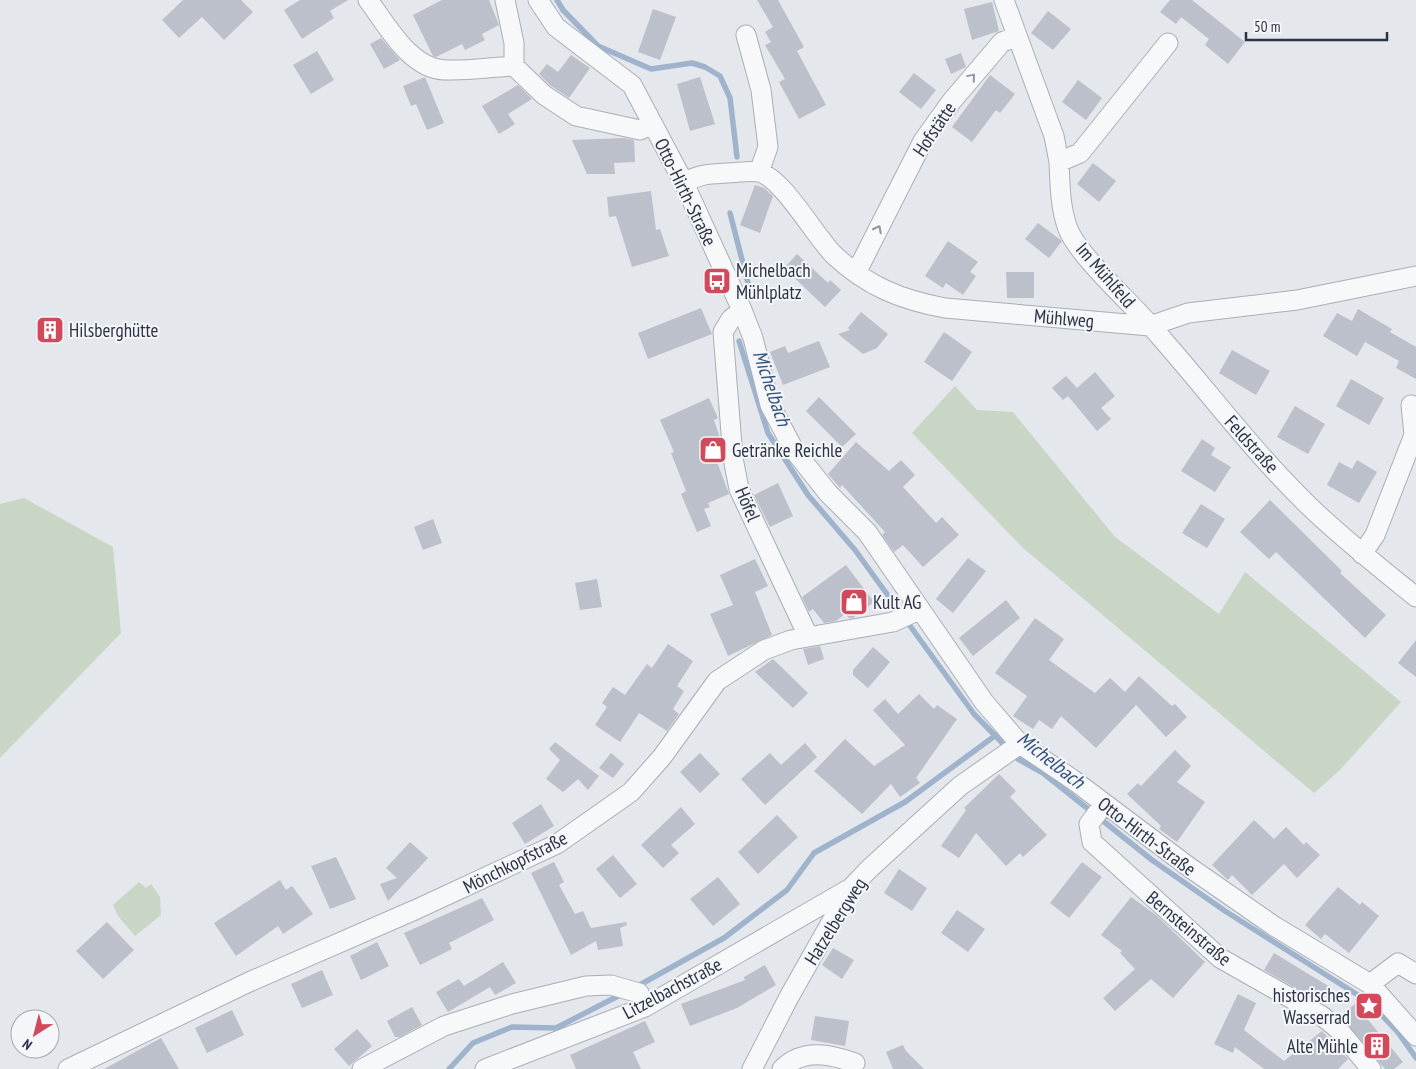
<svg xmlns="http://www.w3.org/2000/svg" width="1416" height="1069" font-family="'PT Sans Narrow',sans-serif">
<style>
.green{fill:#c9d6c5}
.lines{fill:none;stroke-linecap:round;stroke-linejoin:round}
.stream{stroke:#9fb4cc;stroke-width:5.5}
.building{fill:#bbc0ca}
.minor-casing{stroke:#a9aeb7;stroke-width:21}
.minor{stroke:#f7f8fa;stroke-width:19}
.oneway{stroke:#9196a0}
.labels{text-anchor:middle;stroke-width:4;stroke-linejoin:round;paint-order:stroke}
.street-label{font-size:19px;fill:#2b3445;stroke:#f4f6f9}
.poi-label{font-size:19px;fill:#2b3445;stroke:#f4f6f9;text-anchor:start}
.water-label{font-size:20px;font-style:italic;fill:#34527a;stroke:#f4f6f9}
</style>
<rect width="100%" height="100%" fill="#e4e7ec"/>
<path class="green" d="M955 386 977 410 1013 412 1115 537 1219 614 1245 572 1401 702 1340 770 1314 793 1022 547 912 433Z
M24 498 113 547 121 633 0 758V504Z
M139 882 146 888 151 884 160 897 161 915 135 936 118 916 113 905Z"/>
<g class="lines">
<path class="stream" d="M557 0 563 10 598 46 651 69 692 63 705 67 720 76 730 98 737 157
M730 213 749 287
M739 341 768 433 808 495 855 550 974 714 1018 759 1043 773 1152 860 1225 911 1369 1002 1397 1031 1416 1058
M636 987 724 938 787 890 814 853 905 802 996 735
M449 1069 473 1043 512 1027 556 1028 624 993"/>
</g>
<path class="building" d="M183 0H241L253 12 224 40 202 17 179 38 162 20Z
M300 0H348L330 11 334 18 302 39 284 10Z
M442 0H489L499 25 482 34 485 40 465 50 462 44 436 57 433 56 413 15Z
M757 0H778L804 47 797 51 826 105 799 119 779 82 785 79 765 45 771 42 765 32 773 27Z
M1170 0H1192L1245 42 1228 64 1205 45 1209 39 1181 17 1176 24 1160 12Z
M992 2 999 31 972 40 964 9Z
M653 9 676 17 660 60 638 52Z
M1048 11 1071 29 1053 50 1031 33Z
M381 38 400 60 384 69 370 44Z
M317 51 334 80 311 94 293 65Z
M961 53 966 67 951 74 945 59Z
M571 55 590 68 569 98 551 86 539 74 547 64 558 72Z
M914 73 936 90 921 109 899 92Z
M990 75 1015 94 1000 113 996 110 972 142 952 127Z
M425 77 444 123 427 130 416 104 411 106 403 86Z
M700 77 715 124 690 131 677 84Z
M1078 80 1102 98 1086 120 1062 102Z
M518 85 532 99 508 114 515 124 499 134 482 106Z
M624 138 634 140 635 162 614 163 615 174H587L572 140Z
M1093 163 1116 181 1099 202 1077 184Z
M755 185 764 188 773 196 760 233 740 225Z
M651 191 656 230 660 229 669 256 632 267 616 216 609 217 607 197Z
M1038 223 1062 241 1049 258 1025 239Z
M948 241 978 262 970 272 976 276 963 295 946 283 943 288 925 276Z
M797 254 828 283 830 280 841 290 825 307 784 268Z
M1006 272H1034V298H1007Z
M701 308 712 334 648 359 638 333Z
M1358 309 1392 329 1390 332 1416 347V379L1396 368 1399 361 1365 342 1357 356 1323 336 1337 313 1352 321Z
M861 312 888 334 877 348 863 354 838 334 850 330 848 328Z
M944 332 972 352 952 381 924 362Z
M819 341 830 367 783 385 770 352 785 346 788 353Z
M1232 350 1270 371 1256 395 1219 373Z
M1095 372 1115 396 1101 408 1111 419 1097 431 1068 396 1063 400 1052 388 1066 376 1077 388Z
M1351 379 1384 398 1369 425 1336 406Z
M819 397 856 434 842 447 806 411Z
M709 398 718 418 714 420 720 438 722 457 716 459 729 494 708 503 710 507 704 509 711 526 697 532 681 494 686 491 671 453 674 452 660 420Z
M1295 406 1325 424 1308 454 1277 437Z
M1202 439 1215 448 1211 455 1231 467 1215 492 1181 471Z
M856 442 889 471 901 460 915 475 903 487 936 523 942 517 959 535 923 567 903 545 894 552 882 535 885 532 842 485 840 488 828 474Z
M1357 460 1377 472 1359 503 1327 485 1339 462 1352 469Z
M778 483 793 516 770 527 754 495Z
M1270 500 1342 571 1340 573 1386 615 1365 638 1276 552 1269 559 1240 532Z
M1201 504 1225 519 1207 548 1182 533Z
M433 519 442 543 423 550 414 527Z
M968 558 986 571 953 613 936 599Z
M755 559 768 586 755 592 772 635 728 656 710 614 733 605 720 575Z
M846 565 874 602 853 618H849L845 614 836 621 824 623 813 609 809 612 802 597Z
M597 579 602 607 580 610 575 583Z
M1006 600 1020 618 973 656 959 638Z
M1035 618 1064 639 1049 660 1095 693 1110 678 1125 692 1139 676 1172 706 1175 704 1187 717 1166 737 1136 705 1096 748 1061 716 1052 729 1039 720 1033 729 1013 716 1027 696 995 673Z
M1416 640V677L1398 663Z
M668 644 693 661 677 686 684 691 673 709 679 714 667 731 639 713 620 742 595 725 607 707 602 703 613 687 625 695 647 664 652 668Z
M820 646 824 659 808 665 803 649Z
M873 647 890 662 868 688 853 675V670Z
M773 659 808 693 793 708 755 672Z
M919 694 934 709 937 705 957 719 916 778 920 783 900 797 891 784 862 814 814 771 845 739 874 766 905 745 873 710 885 699 898 714Z
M555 742 599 776 588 790 578 779 563 792 546 779 560 760 549 749Z
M805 743 817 757 765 805 741 779 770 753 781 765Z
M1175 750 1191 766 1177 782 1205 802 1177 842 1159 829 1161 826 1127 794 1138 783 1141 786Z
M611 753 624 764 613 778 599 768Z
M700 753 720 774 700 793 680 772Z
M999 774 1016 791 1010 797 1047 835 1023 857 1020 853 1006 866 976 833 959 858 941 846 966 810 964 808Z
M541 804 554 826 525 844 512 823Z
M681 807 695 824 671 845 679 853 663 868 641 845Z
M777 815 798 837 758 874 738 852Z
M1254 820 1274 839 1286 827 1304 845 1306 842 1320 855 1297 878 1284 864 1252 895 1232 875 1228 880 1212 865Z
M410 842 428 858 388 901 380 884 397 878 386 868Z
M613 855 637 884 620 898 596 869Z
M336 857 356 899 330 909 311 866Z
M554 862 564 882 559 885 575 914 583 911 591 928 626 922 627 925 620 928 623 946 598 950 596 941 571 955 531 873Z
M1082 862 1102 877 1069 918 1050 903Z
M899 869 927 888 912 911 884 893Z
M718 877 740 904 713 926 690 899Z
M280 880 286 890 292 886 313 914 283 934 278 926 236 956 214 923Z
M1338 887 1360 905 1362 902 1379 916 1349 953 1325 934 1321 939 1305 925Z
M1131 897 1156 915 1205 962 1173 998 1151 979 1115 1011 1103 998 1135 969 1120 953 1122 951 1101 935Z
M482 898 494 920 449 943 452 949 420 965 404 933Z
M957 910 985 929 968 952 941 933Z
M107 922 134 950 103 979 76 951Z
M377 942 389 966 361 980 350 956Z
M833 948 854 960 842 979 822 965Z
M1274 953 1330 987 1321 1003 1264 970Z
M503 962 516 983 495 995 490 987 448 1012 436 992 459 979 464 986Z
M765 965 776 985 737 1008 690 1026 681 1004 745 980 744 977Z
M322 970 333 995 302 1008 291 984Z
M1238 994 1256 1003 1244 1030 1284 1061 1322 1031 1348 1059 1338 1069H1264L1235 1047 1233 1053 1214 1044Z
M1355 1004 1403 1062 1394 1069H1385L1340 1016Z
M412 1007 422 1025 400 1037H395L387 1021Z
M232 1010 244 1035 207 1053 195 1028Z
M815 1016 849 1021 845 1046 811 1040Z
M645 1021 655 1042 633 1052 641 1069H576L570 1055Z
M357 1029 372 1046 349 1066 334 1049Z
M161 1038 179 1069H104Z
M903 1045 906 1051 924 1069H893L886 1052Z"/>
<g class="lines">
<defs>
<path id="minor" d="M368 0C387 25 410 69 445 70 468 71 492 67 514 66L544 95 576 116 640 130 652 124
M505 0 514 43V66
M538 0 556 27 632 85 684 183 742 310 753 338 770 405 794 450 828 493 867 532 984 702 1020 744 1072 779 1189 867 1274 926 1370 984 1416 1036
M1004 0 1054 136 1059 162 1080 153 1168 43
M746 35 761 90 768 147 759 172
M1059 162C1060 184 1060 208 1068 229 1078 255 1129 301 1149 324 1203 384 1251 450 1309 506 1343 539 1380 568 1416 597
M684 183C698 174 711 174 727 173 737 173 749 170 758 172 782 176 816 238 834 255 867 286 901 300 945 308L1150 326 1188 313 1297 300 1416 276
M856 273 923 141 951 102 1002 42 1016 37
M742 310 731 319 723 332 733 458 739 489 808 636
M1362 554 1375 535 1414 435 1411 405
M1104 804 1089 824 1092 842 1220 958 1322 1016 1338 1029 1371 1069
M1370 984 1398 963 1416 974
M68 1069 249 982 417 909 557 844 631 792 662 757 717 681 764 650 791 640 893 622 919 610
M362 1069 444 1026 512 1004 586 986 611 985 639 993 645 1007
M485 1069 645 1007 849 889
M752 1069 789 997 850 889 869 869 960 786 1020 744
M782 1069C803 1048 830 1054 855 1063"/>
</defs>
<use href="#minor" class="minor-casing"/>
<use href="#minor" class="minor"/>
</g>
<defs><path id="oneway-chevron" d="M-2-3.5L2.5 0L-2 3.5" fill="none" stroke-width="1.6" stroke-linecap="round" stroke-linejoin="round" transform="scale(1.25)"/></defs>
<g class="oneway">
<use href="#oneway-chevron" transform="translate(972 77) rotate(-50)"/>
<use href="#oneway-chevron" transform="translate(878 229) rotate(-63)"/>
</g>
<defs>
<symbol id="bus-square" viewBox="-11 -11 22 22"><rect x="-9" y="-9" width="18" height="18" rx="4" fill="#d1495b" stroke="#f4f6f9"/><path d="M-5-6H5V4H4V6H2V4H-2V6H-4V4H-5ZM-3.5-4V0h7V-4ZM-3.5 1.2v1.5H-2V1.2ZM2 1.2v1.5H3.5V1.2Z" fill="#fff"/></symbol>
<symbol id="building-square" viewBox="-11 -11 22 22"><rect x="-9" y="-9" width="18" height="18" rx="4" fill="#d1495b" stroke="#f4f6f9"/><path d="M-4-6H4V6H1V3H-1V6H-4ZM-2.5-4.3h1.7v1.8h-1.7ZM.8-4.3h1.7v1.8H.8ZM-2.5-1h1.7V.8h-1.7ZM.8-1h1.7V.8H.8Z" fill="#fff"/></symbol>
<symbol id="shop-square" viewBox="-11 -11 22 22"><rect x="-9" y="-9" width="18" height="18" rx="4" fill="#d1495b" stroke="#f4f6f9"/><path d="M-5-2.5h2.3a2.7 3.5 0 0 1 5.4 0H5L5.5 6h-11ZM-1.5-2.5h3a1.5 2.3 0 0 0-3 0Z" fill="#fff"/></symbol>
<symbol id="sight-square" viewBox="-11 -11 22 22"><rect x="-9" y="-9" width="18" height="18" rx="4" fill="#d1495b" stroke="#f4f6f9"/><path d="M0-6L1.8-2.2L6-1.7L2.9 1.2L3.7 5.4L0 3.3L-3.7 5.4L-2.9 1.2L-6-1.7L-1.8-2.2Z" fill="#fff"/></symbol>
</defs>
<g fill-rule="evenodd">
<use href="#bus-square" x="701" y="265" width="32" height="32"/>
<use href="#building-square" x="34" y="314" width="32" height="32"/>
<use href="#shop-square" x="697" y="434" width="32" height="32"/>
<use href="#shop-square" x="838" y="586" width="32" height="32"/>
<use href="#sight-square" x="1353" y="990" width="32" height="32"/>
<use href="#building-square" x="1361" y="1030" width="32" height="32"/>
</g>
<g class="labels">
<g class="street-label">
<text transform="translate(934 129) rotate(-56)" y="7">Hofstätte</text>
<text transform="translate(686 192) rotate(64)" y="7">Otto-Hirth-Straße</text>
<text transform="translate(1106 275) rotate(49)" y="7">Im Mühlfeld</text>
<text transform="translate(1064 318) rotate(5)" y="7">Mühlweg</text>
<text transform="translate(1252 444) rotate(48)" y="7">Feldstraße</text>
<text transform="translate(748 504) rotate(67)" y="7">Höfel</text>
<text transform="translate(1147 836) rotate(37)" y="7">Otto-Hirth-Straße</text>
<text transform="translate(515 862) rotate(-27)" y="7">Mönchkopfstraße</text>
<text transform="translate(835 921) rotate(-58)" y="7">Hatzelbergweg</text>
<text transform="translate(1189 928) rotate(40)" y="7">Bernsteinstraße</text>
<text transform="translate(672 988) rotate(-28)" y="7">Litzelbachstraße</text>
</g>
<g class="poi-label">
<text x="736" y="277">Michelbach<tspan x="736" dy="22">Mühlplatz</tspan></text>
<text x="69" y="337">Hilsberghütte</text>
<text x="732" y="457">Getränke Reichle</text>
<text x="873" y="609">Kult AG</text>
<text x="1350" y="1002" text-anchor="end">historisches<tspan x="1350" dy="22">Wasserrad</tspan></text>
<text x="1358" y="1053" text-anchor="end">Alte Mühle</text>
</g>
<g class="water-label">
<text transform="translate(772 388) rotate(71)" y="7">Michelbach</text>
<text transform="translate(1051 760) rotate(38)" y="7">Michelbach</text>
</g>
</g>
<g transform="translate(35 1034) rotate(216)"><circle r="24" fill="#f4f6f9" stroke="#a4a8b1"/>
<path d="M0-4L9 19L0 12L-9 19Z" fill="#d1495b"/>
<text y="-8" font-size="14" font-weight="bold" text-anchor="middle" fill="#2b3445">N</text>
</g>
<path d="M1246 32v8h141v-8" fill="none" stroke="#2b3445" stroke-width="2.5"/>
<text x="1254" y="32" font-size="15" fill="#2b3445" stroke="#f4f6f9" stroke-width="4" paint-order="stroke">50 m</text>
</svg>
